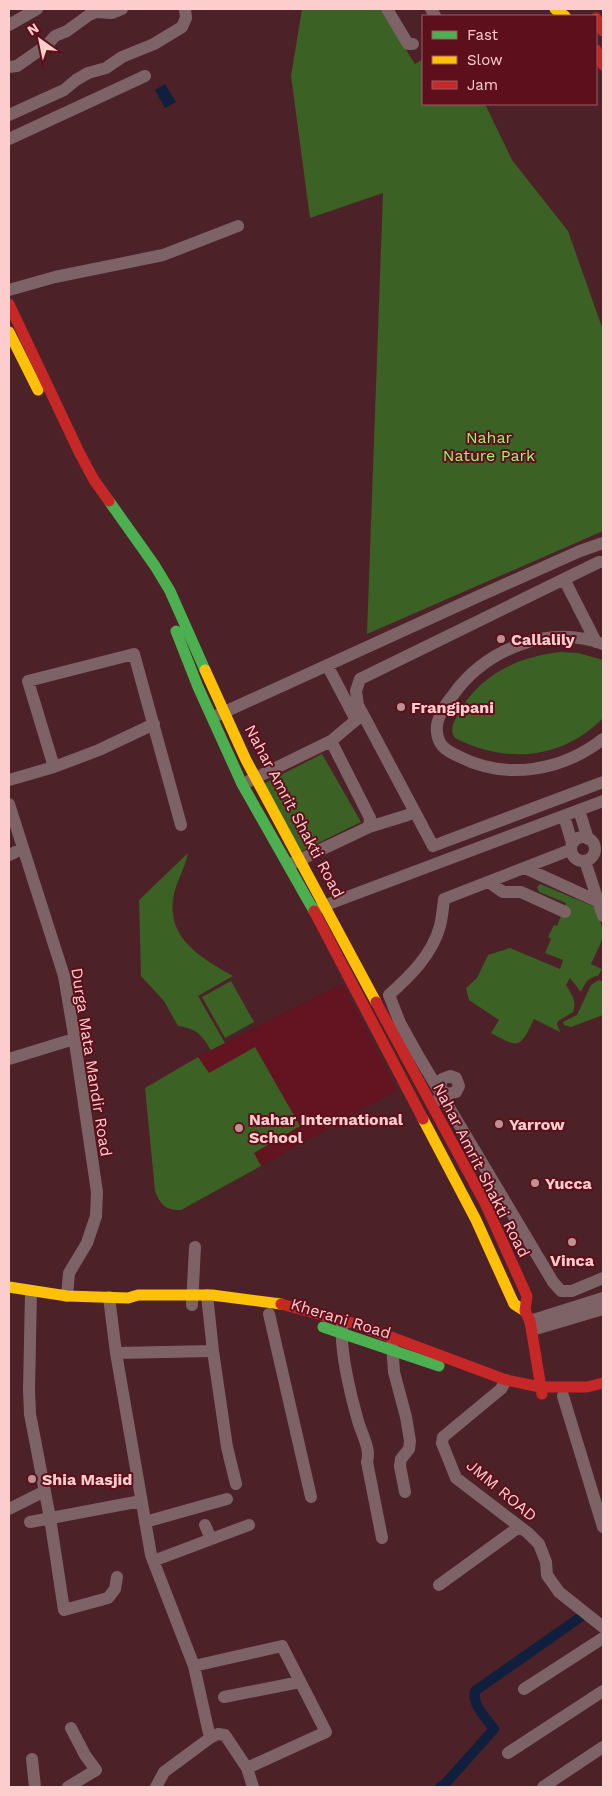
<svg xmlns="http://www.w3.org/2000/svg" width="612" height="1796" font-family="'Work Sans',sans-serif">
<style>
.built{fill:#641321}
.green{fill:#3b6124}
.water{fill:#0f1f3d}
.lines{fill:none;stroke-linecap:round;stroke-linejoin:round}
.canal{stroke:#0f1f3d;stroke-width:10}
.street{stroke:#7e6366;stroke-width:12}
.fast{stroke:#4caf50;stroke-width:11}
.slow{stroke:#ffc107;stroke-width:11}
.jam{stroke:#c62828;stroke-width:11}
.poi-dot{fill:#bf9193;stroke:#5e0f1c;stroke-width:2}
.labels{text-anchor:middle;stroke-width:4;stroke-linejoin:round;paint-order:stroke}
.park-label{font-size:16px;fill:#97f971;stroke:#5e0f1c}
.poi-label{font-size:16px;font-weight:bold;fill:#fdcdcd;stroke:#5e0f1c;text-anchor:start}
.street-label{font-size:16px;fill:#fdcdcd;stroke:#5e0f1c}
</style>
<rect width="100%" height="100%" fill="#4c2128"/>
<path class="built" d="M342 984 397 1090 181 1210H172L165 1207 158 1200 155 1191 145 1088 198 1057Z"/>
<path class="green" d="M302 9H380L415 64 423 59V104H485L512 160 568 231 603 330V531L367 634 383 193 310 218 291 76Z
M561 652 578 653 603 660V718C562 760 506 764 455 738 449 729 454 721 459 713 479 675 519 656 561 652Z
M322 754 361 822 300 852 261 785Z
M188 853C185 869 175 883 173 900 168 940 203 959 233 976L198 996 225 1043 211 1050C201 1034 197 1029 178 1026L164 1001 141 976 139 900Z
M540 884 595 907C607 937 604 936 591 964L602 969 598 976C588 977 585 983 581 992L570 978 566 985C572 995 577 1001 573 1012L558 1021 557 1024 560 1032 534 1019C520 1048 520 1049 491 1033L499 1020 469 1000 466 988 477 978 488 955 510 948 560 969 563 960 545 953 551 939 548 937 554 925 557 926 566 903 539 892 537 887Z
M599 980 603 982V1015L571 1027 564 1025 563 1022 577 1015 591 985Z
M231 981 254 1022 225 1038 202 997Z
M255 1047 300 1126 254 1153 261 1166 181 1210C167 1211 160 1205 155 1191L145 1088 198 1057 209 1073Z"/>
<path class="water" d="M165 84 176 102 165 108 155 90Z"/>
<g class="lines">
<path class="canal" d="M440 1787 445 1784 494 1729C486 1718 472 1705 475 1691L582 1616"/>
<path class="street" d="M387 9 408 44H413
M431 9 435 16
M9 25 37 9
M9 67 17 66 47 45 55 36 67 31 89 15 96 12 112 13 122 9
M9 115 64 90 76 80 88 73 106 68 122 57 154 44 182 27 186 18 185 9
M9 139 145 76
M9 290 55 277 163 255 238 226
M603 562H599L360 679 356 691 358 705 433 846 603 782
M564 579 596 642
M603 644C548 624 486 649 453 695 445 705 435 719 437 732 438 746 447 751 458 756 506 781 562 771 603 739
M218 715 479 596 580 551 603 543
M331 741 370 818 369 827
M54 767 28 681 134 654 181 825
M9 780 54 767 99 750 154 724
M249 781 331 741 356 720 327 665
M9 804 64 976 73 1029 97 1192 96 1216 87 1243 69 1273 67 1296
M579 810 588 839
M564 816 572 843
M571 849a12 12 0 1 1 24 0a12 12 0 1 1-24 0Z
M570 850 444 899C443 908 442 918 440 926 432 955 410 976 389 995L400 1023 416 1052 553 1282 561 1291H572L603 1278
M9 855 22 849
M585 861 603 916
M293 863 369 827 408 815
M525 868 597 901
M489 882 503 892H521L565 912
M318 908 603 801
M9 1059 74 1039
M436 1101 447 1094 456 1092 459 1086 456 1078 450 1076 442 1079 440 1088 445 1093
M31 1292 29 1390 30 1414 50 1518 64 1610 108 1598 115 1589 117 1577
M207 1295 213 1351 227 1447 236 1484
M109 1297 116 1353 151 1555 194 1666 210 1738 218 1734 225 1735 247 1768 253 1787
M192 1305 195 1247
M269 1314 311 1497
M530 1321 603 1298
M342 1325C340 1351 351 1396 358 1421 362 1435 371 1449 367 1462L382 1538
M532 1330 603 1309
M392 1344 394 1372 406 1417 410 1441 409 1449 401 1459 400 1466 405 1492
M116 1353 213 1351
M506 1380 501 1389 443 1437 442 1443 456 1478 528 1533 539 1544 546 1562 547 1575 559 1592 603 1627
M563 1396 603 1527
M9 1509 45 1491
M30 1522 141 1501
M145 1522 227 1499
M205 1525 211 1539
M153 1561 249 1525
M439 1585 519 1527
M194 1666 282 1646 326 1732 247 1768
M524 1689 603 1638
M224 1697 300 1682
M508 1753 603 1691
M32 1759 35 1787
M68 1787 96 1770 85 1755 71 1728
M156 1787 164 1772 210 1738
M543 1787 603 1747"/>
<path class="fast" d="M109 501 155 566 170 591 205 670
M176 631 198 687 242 784 314 911
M323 1327 439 1366"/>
<path class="slow" d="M555 9 565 16
M9 332 38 390
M205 670 246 760 376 1002
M423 1119 476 1220 514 1304 525 1311
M9 1287 67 1296 128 1298 138 1295H212L281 1304"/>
<path class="jam" d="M596 18 603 31
M596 50 603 65
M9 304 79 452 94 480 109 501
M314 911 423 1119
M376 1002 486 1205 527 1296 525 1311 530 1321 542 1394
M281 1304 356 1324 506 1380 540 1387H587L603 1383"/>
</g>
<g class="poi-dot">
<circle cx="501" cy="639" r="5"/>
<circle cx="401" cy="707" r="5"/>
<circle cx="499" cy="1124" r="5"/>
<circle cx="239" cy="1128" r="5"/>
<circle cx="535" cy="1183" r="5"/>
<circle cx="572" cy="1242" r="5"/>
<circle cx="32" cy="1479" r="5"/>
</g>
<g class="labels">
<g class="park-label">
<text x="489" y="443">Nahar<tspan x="489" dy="18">Nature Park</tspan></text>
</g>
<g class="poi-label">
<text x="511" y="645">Callalily</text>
<text x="411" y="713">Frangipani</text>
<text x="249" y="1125">Nahar International<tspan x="249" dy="18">School</tspan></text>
<text x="509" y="1130">Yarrow</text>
<text x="545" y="1189">Yucca</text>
<text x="572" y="1266" text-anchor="middle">Vinca</text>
<text x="42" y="1485">Shia Masjid</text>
</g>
<g class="street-label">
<text transform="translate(295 811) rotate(62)" y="6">Nahar Amrit Shakti Road</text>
<text transform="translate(92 1062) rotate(81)" y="6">Durga Mata Mandir Road</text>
<text transform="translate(482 1170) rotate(63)" y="6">Nahar Amrit Shakti Road</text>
<text transform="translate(341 1318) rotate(17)" y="6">Kherani Road</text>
<text transform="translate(502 1490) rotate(40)" y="6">JMM ROAD</text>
</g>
</g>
<rect width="612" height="1796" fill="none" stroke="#fdcdcd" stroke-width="20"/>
<rect x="422" y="15" width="175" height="90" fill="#5e0f1c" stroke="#9e5b63"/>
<rect x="432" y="31" width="25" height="8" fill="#4caf50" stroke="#9e5b63"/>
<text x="467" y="40" font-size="15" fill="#fdcdcd">Fast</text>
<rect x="432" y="56" width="25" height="8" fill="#ffc107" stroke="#9e5b63"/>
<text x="467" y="65" font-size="15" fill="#fdcdcd">Slow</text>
<rect x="432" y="81" width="25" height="8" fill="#c62828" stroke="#9e5b63"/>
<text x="467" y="90" font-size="15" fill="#fdcdcd">Jam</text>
<g transform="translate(40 40) rotate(327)" stroke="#5e0f1c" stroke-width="4" paint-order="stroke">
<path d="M0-4L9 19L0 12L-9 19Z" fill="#fdcdcd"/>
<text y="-8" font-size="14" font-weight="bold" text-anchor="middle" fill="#fdcdcd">N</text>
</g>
</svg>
